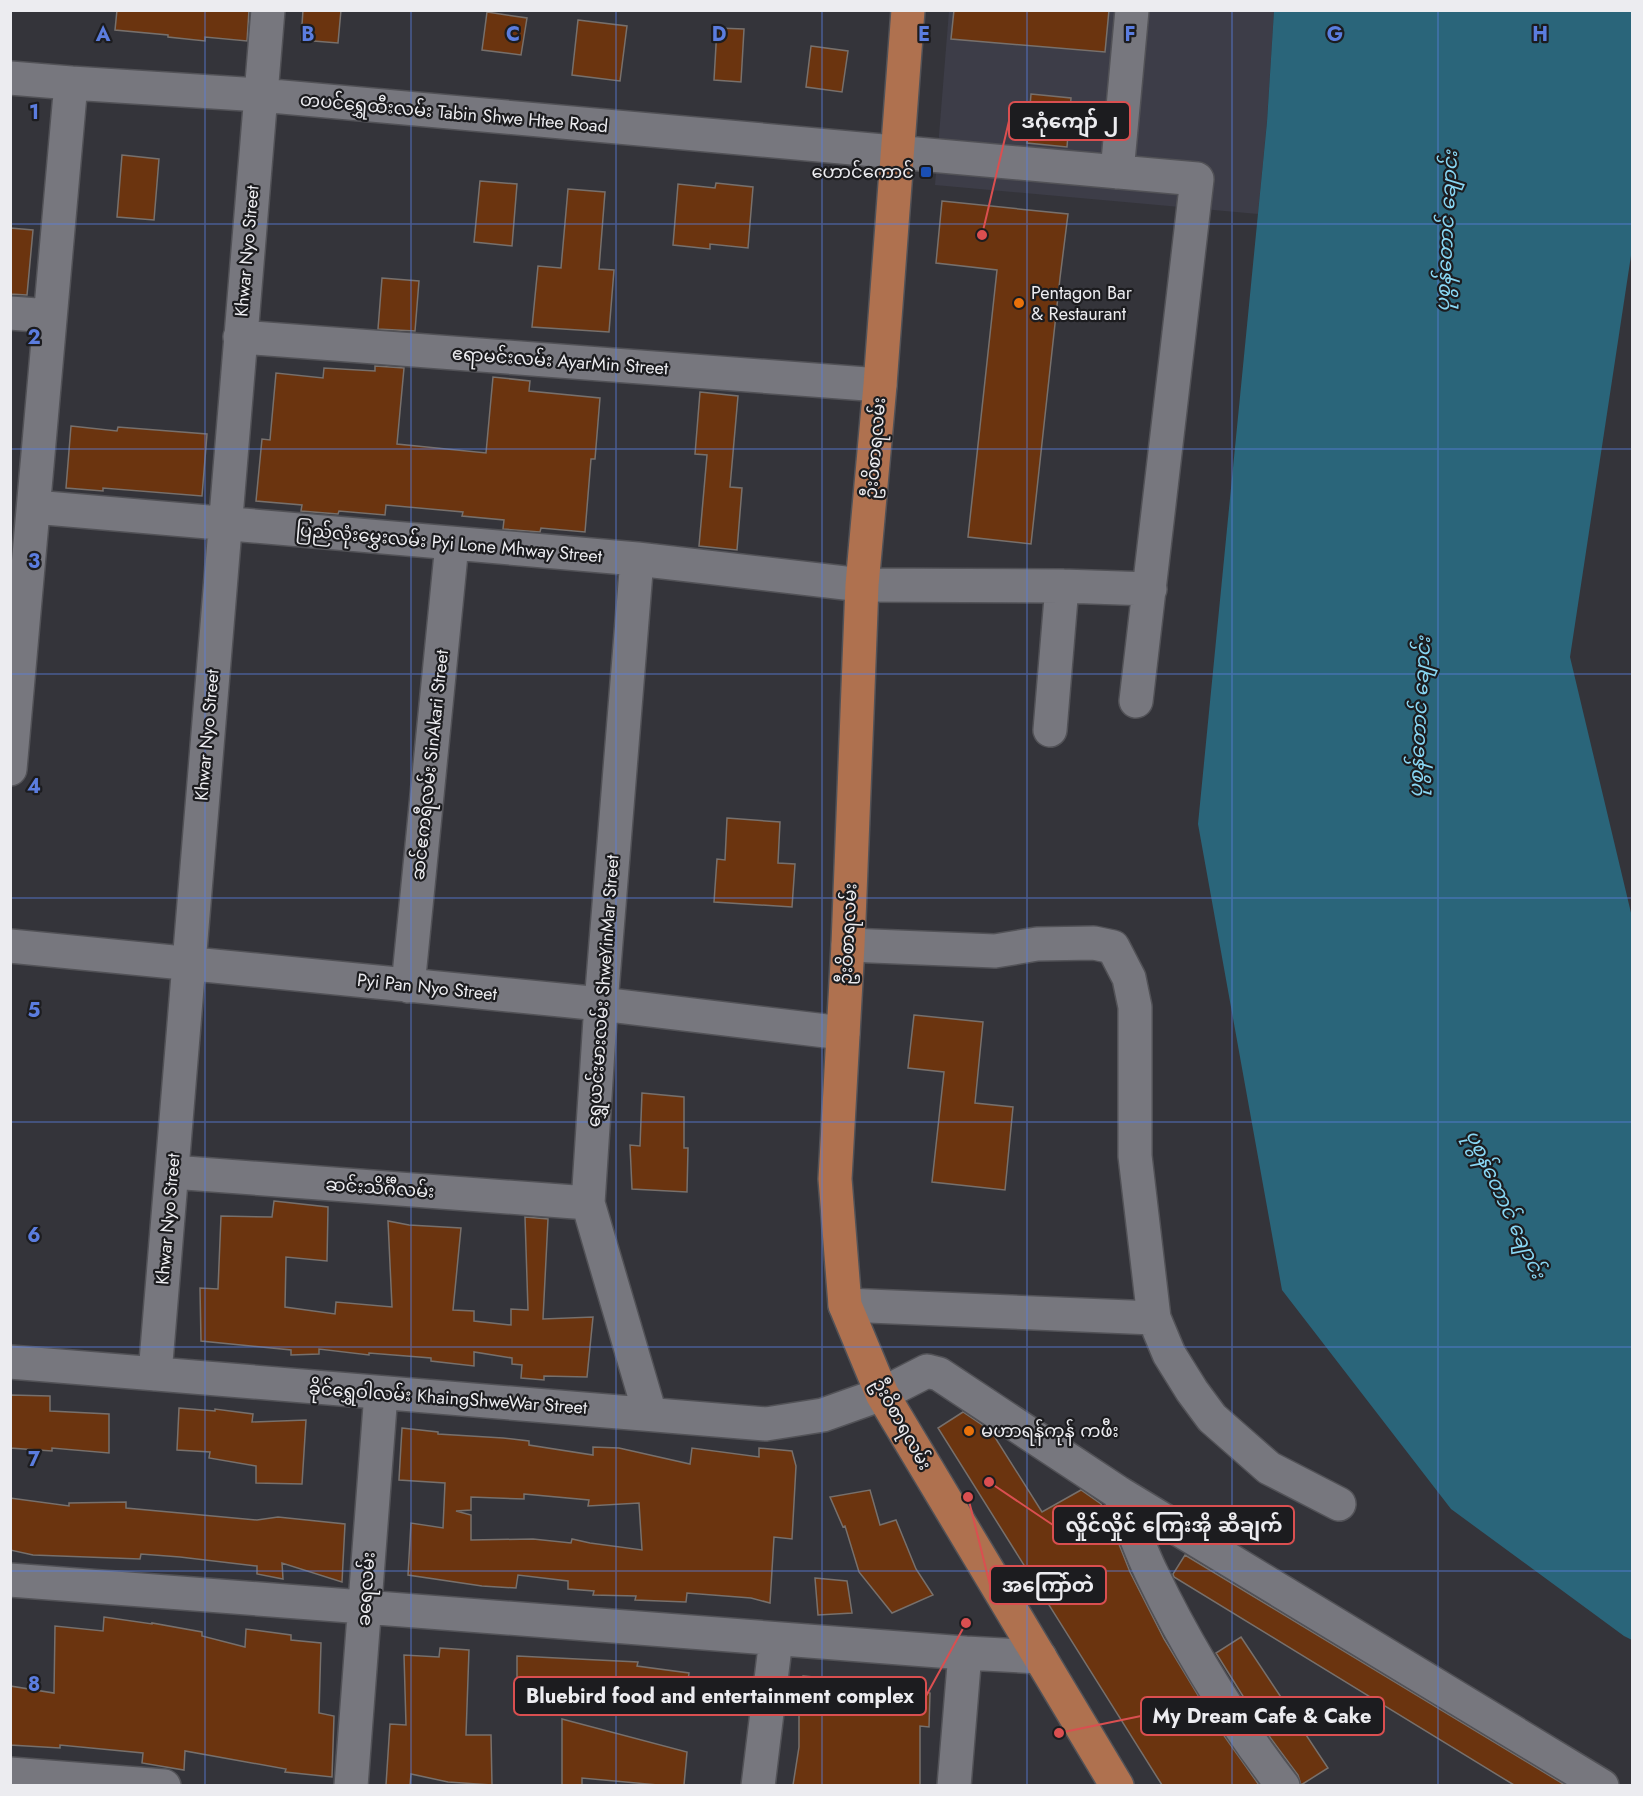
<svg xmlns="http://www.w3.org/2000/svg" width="1643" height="1796" font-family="Jost,'Noto Sans Myanmar',sans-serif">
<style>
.built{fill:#3d3d48}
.water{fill:#2a657a}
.building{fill:#6b340f;stroke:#77706c;stroke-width:1.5;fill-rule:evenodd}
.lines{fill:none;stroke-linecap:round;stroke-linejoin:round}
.minor-casing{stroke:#525257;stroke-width:36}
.major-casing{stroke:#525257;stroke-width:36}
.minor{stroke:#77777e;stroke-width:33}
.major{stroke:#af714f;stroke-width:33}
.grid{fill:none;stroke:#5b7ddf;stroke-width:1.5;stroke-opacity:0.55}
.transit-dot{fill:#1a4fb4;stroke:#1c1c1f;stroke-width:2}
.food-dot{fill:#e8710a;stroke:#1c1c1f;stroke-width:2}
.labels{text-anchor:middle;stroke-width:4.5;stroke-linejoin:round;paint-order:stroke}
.street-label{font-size:18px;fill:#ececf0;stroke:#1c1c1f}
.poi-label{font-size:18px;fill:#ececf0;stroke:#1c1c1f;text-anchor:start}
.water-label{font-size:20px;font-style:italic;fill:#89d7f4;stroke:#1c1c1f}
.grid-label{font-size:20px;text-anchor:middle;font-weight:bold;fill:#5b7ddf;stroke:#1c1c1f;stroke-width:4.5;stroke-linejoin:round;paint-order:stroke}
.leader{fill:none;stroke:#da4f50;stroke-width:2}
.callout-dot{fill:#da4f50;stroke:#1c1c1f;stroke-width:2}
.callout{fill:#1c1c1f;stroke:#da4f50;stroke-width:2}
.callout-label{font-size:20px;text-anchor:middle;font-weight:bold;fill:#ececf0}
</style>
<rect width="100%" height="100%" fill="#34343a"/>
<path class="built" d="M949 11H1274L1267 121 1258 214 935 185Z"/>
<path class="water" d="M1274 11H1632V249L1570 657 1632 917V1640L1624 1636 1451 1509 1282 1290 1198 824 1267 122Z"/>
<path class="building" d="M117 10H249L247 41 205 37V41L168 37V35L115 30Z
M303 10H341L338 43 301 40Z
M954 10H1109L1105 52 951 39Z
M487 12 527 18 521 55 482 50Z
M578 20 627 26 620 81 572 75Z
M717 28 744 29 741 82 714 80Z
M811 46 848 51 842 92 806 87Z
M1031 94 1071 98 1067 147 1027 143Z
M122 155 159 159 154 220 117 217Z
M480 181 517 184 512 246 474 242Z
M716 183 753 187 748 248 710 244V249L673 245 678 184 715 188Z
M568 189 605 192 599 269 614 270 609 332 532 327 538 266 561 268Z
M942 201 1068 214 1060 278 1031 544 968 537 997 270 936 263Z
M10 228 33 230 27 295 10 294Z
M382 278 419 281 415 331 378 329Z
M375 366 404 368 397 444 486 453 493 377 530 381 529 391 600 398 595 459H591L585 532 541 528 540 532 503 529 504 520 462 516 463 512 386 505 385 515 339 511 338 514 301 511 302 505 256 501 262 439 270 440 276 373 323 378 324 368 375 371Z
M700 392 738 396 730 487 742 488 737 550 699 546 707 455 695 454Z
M71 426 117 431 118 427 207 434 202 496 103 488V491L66 488Z
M727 818 780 822 778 863 795 864 792 907 714 902 717 859 725 860Z
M914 1015 983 1022 975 1103 1013 1107 1005 1190 932 1182 944 1072 908 1068Z
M642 1093 684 1097V1148H688L687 1192 632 1189 630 1145 640 1146Z
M274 1201 328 1207 327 1261 286 1257 285 1307 335 1314 336 1302 392 1307 388 1221 409 1225 461 1228 453 1310 474 1311V1321L511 1325V1309L528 1310 525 1217 548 1219 543 1319 593 1317 587 1377 544 1376V1380L521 1378 522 1365 512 1364V1358L474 1352V1366L431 1361V1358L369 1353V1355L319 1349V1354L291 1355V1350L201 1341 200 1288 218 1289 221 1216 272 1217Z
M10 1395 50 1396V1411L109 1414V1453L52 1448V1451L10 1448Z
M179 1408 215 1411V1409L253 1414 252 1422 306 1420 302 1484 256 1483V1466L209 1458 210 1452 177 1450Z
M963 1412 991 1431 1042 1512 1081 1490 1101 1504 1107 1514 1130 1572 1164 1639 1213 1720 1259 1785H1162L938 1428Z
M402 1428 438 1432V1434L503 1438 529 1441V1445L593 1455V1447L619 1448 690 1464 692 1448 759 1457V1448L792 1451 796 1466 792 1539 774 1537 770 1603 751 1598 687 1593 686 1602 635 1600 636 1596 593 1595 594 1591 568 1589V1581L518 1575 516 1588 482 1586 408 1575 411 1523 443 1528 445 1483 399 1480ZM524 1494 589 1500 588 1506 639 1503 642 1550 590 1543 572 1539 571 1543 533 1539 471 1540V1515L456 1511 471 1510V1497L524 1499Z
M870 1490 880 1525 896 1520 916 1569 933 1595 892 1613 859 1572 845 1526 843 1527 830 1497Z
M10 1498 69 1506V1503L126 1502V1508L257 1520 278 1517 345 1524 342 1582 282 1563 283 1579 257 1574V1566L180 1557 141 1554 140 1559 33 1555 10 1550Z
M1185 1555 1565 1785H1514L1174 1577 1173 1574Z
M815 1578 847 1581 852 1613 818 1615Z
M104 1617 152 1624V1623L202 1632V1636L245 1647 246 1629 291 1635V1640L321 1643 319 1713 334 1716 332 1777 285 1772 286 1769 185 1751 184 1770 142 1763 143 1753 60 1745V1748L10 1745V1686L54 1693 55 1626 103 1631Z
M1241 1637 1328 1768 1301 1785 1298 1775 1261 1725 1216 1653Z
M440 1648 469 1650 466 1735H491L492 1785 448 1782 411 1774 410 1785H386L390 1724 406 1725 404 1655 439 1657Z
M517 1656 638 1662 637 1666 689 1673 688 1680 752 1684 748 1715 687 1701 686 1707 517 1710Z
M803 1676 880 1683 930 1693 929 1727 920 1726V1785H793L799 1747V1712L802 1713Z
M562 1719 687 1752 684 1785H658L582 1778V1785H562Z"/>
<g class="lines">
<defs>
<path id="minor" d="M10 78 71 83 260 95 1197 179 1136 701
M1117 172 1132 10
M10 313 50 316
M240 337 880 385
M34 507 637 559 862 585 1062 586 1150 589
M637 559 601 1004 588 1203 650 1414
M1050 730 1062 586
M10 769 71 83
M10 946 601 1004 843 1033
M408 986 452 544
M172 1172 588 1203
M845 1305 1154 1318 1135 1156V1007L1129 978 1113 947 1094 943 1037 944 995 951 848 945
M1154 1318 1169 1354 1192 1391 1212 1418 1269 1468 1339 1504
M10 1362 766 1424 823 1415 882 1394 927 1371 939 1374 1119 1493 1602 1786
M155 1374 268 10
M1119 1493C1130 1520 1139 1548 1152 1574 1188 1649 1232 1720 1283 1786
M10 1580 965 1653 1040 1657
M10 1774 164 1786
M351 1786 381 1393
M758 1786 776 1639
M954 1786 965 1653"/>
<path id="major" d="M908 10 880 385 862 585 848 945 835 1179 845 1305 882 1394 1117 1786"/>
</defs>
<use href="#minor" class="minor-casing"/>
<use href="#major" class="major-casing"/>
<use href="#minor" class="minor"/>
<use href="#major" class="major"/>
</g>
<path class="grid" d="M205 10V1786M411 10V1786M616 10V1786M822 10V1786M1027 10V1786M1232 10V1786M1438 10V1786M10 224H1632M10 449H1632M10 674H1632M10 898H1632M10 1122H1632M10 1347H1632M10 1571H1632"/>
<rect class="transit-dot" x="920" y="166" width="12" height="12" rx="3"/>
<g class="food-dot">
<circle cx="1019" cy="303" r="6"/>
<circle cx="969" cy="1431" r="6"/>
</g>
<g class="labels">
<g class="street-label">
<text transform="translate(454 113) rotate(5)" y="6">တပင်ရွှေထီးလမ်း Tabin Shwe Htee Road</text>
<text transform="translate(247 251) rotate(-85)" y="6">Khwar Nyo Street</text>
<text transform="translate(560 361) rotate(4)" y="6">ဧရာမင်းလမ်း AyarMin Street</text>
<text transform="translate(875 448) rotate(-85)" y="6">ဦးဝိစာရလမ်း</text>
<text transform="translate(449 543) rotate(5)" y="6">ပြည်လုံးမွှေးလမ်း Pyi Lone Mhway Street</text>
<text transform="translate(207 735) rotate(-85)" y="6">Khwar Nyo Street</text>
<text transform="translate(430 765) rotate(-84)" y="6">ဆင်ဧကရီလမ်း SinAkari Street</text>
<text transform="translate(848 934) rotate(-87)" y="6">ဦးဝိစာရလမ်း</text>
<text transform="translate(427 987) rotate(6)" y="6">Pyi Pan Nyo Street</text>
<text transform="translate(603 991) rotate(-86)" y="6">ရွှေယင်းမားလမ်း ShweYinMar Street</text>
<text transform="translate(380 1188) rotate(4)" y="6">ဆင်းသိင်္ဂီလမ်း</text>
<text transform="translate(168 1219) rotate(-85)" y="6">Khwar Nyo Street</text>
<text transform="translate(448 1398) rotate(4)" y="6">ခိုင်ရွှေဝါလမ်း KhaingShweWar Street</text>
<text transform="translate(902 1424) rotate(61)" y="6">ဦးဝိစာရလမ်း</text>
<text transform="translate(366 1589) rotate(-86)" y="6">ခရေလမ်း</text>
</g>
<g class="poi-label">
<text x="914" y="178" text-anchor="end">ဟောင်ကောင်</text>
<text x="1031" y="299">Pentagon Bar<tspan x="1031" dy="21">&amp; Restaurant</tspan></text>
<text x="981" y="1437">မဟာရန်ကုန် ကဖီး</text>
</g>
<g class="water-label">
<text transform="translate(1446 231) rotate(-87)" y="7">ပုစွန်တောင် ချောင်း</text>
<text transform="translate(1419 717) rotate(-87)" y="7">ပုစွန်တောင် ချောင်း</text>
<text transform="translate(1506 1204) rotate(65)" y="7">ပုစွန်တောင် ချောင်း</text>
</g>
</g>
<g class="grid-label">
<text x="103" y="41">A</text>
<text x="308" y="41">B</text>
<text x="513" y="41">C</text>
<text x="719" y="41">D</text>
<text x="924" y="41">E</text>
<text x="1130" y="41">F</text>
<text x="1335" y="41">G</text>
<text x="1540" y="41">H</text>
<text x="34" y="119">1</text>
<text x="34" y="344">2</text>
<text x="34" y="568">3</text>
<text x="34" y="793">4</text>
<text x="34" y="1017">5</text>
<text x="34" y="1242">6</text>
<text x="34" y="1466">7</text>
<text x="34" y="1691">8</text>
</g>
<path class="leader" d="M982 235L1009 121M989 1482L1053 1525M968 1497L990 1585M966 1623L926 1696M1059 1733L1141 1716"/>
<g class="callout-dot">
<circle cx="982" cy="235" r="6"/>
<circle cx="989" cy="1482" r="6"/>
<circle cx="968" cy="1497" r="6"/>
<circle cx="966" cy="1623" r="6"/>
<circle cx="1059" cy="1733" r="6"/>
</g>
<g class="callout">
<rect x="1009" y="102" width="121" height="38" rx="6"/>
<rect x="1053" y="1506" width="241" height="38" rx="6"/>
<rect x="990" y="1566" width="116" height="38" rx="6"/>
<rect x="514" y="1677" width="412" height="38" rx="6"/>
<rect x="1141" y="1697" width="243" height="38" rx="6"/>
</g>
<g class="callout-label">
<text x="1070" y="128">ဒဂုံကျော် ၂</text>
<text x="1174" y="1532">လှိုင်လှိုင် ကြေးအို ဆီချက်</text>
<text x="1048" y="1592">အကြော်တဲ</text>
<text x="720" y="1703">Bluebird food and entertainment complex</text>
<text x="1262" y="1723">My Dream Cafe &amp; Cake</text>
</g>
<rect width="1643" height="1796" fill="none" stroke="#ececf0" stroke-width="24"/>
</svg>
